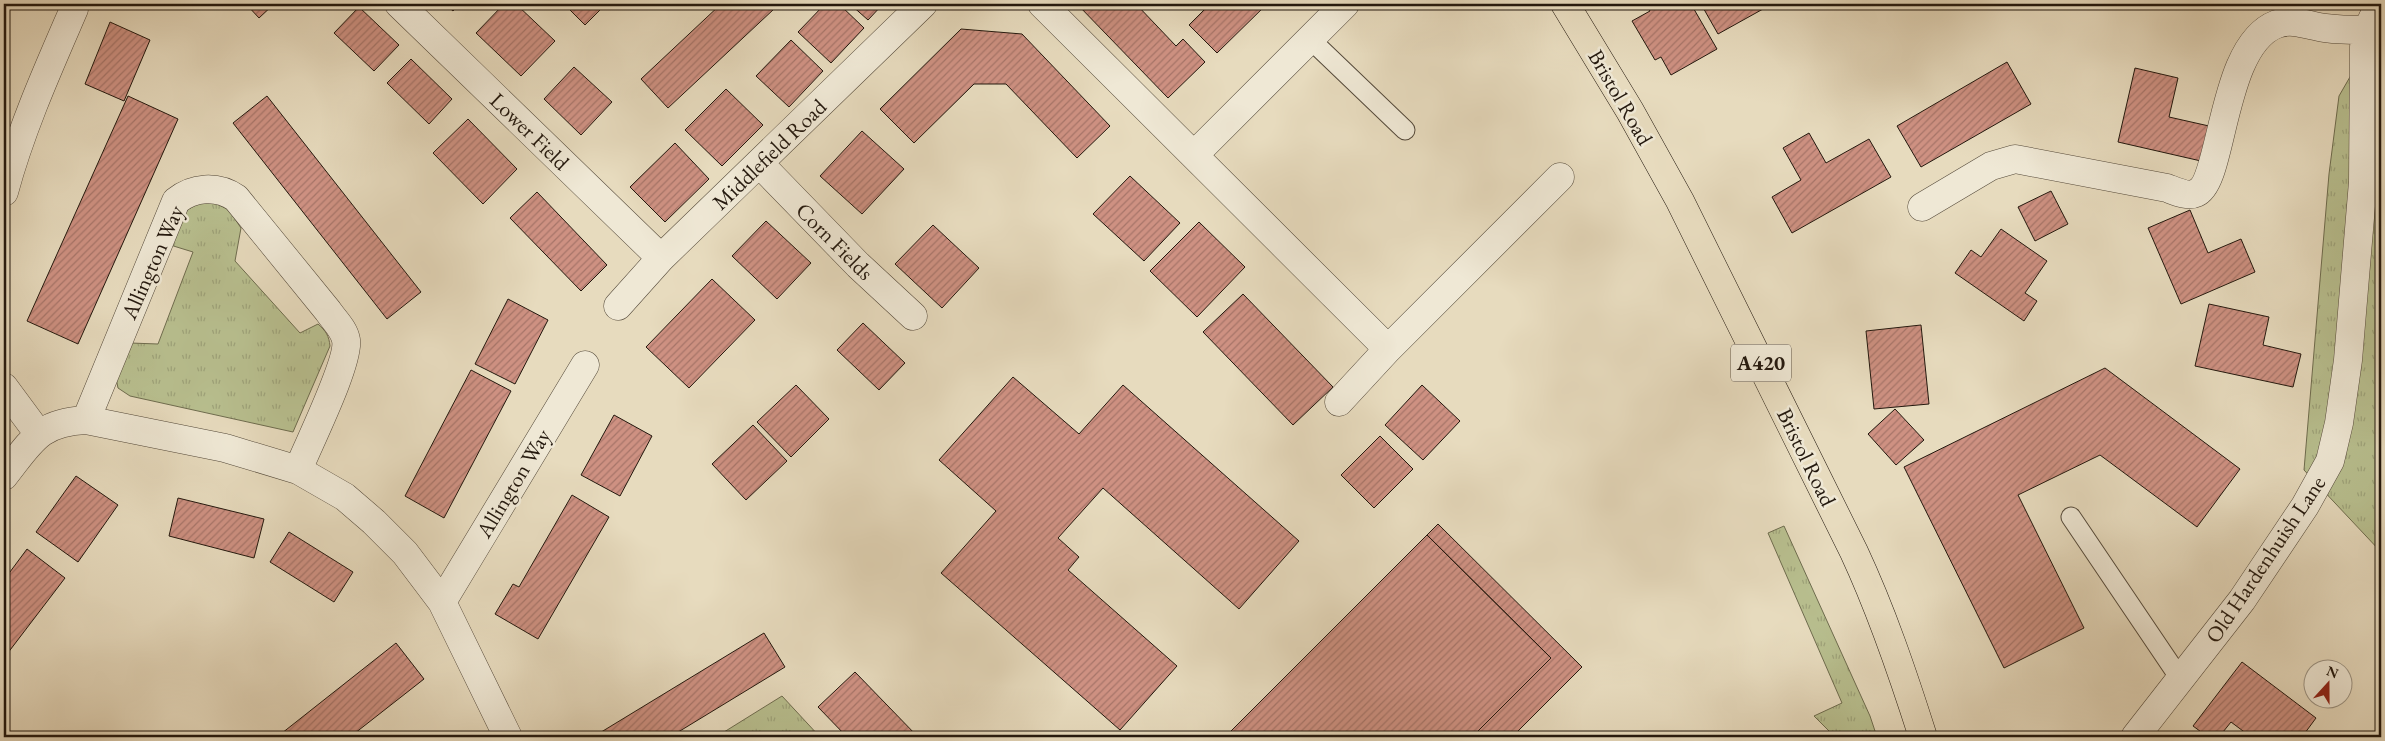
<svg xmlns="http://www.w3.org/2000/svg" width="2385" height="741" font-family="'EB Garamond',serif">
<style>
.grass{fill:url(#grass-tufts);stroke:#6e6c4e}
.building{fill:url(#building-hatch);stroke:#23180e}
.lines{fill:none;stroke-linecap:round;stroke-linejoin:round}
.service-casing{stroke:#54493a;stroke-width:21}
.minor-casing{stroke:#54493a;stroke-width:29}
.primary-casing{stroke:#23180e;stroke-width:29}
.service{stroke:#efe8d5;stroke-width:19}
.minor{stroke:#efe8d5;stroke-width:28}
.primary{stroke:#e7dbbe;stroke-width:28}
.labels{text-anchor:middle;stroke-width:5;stroke-linejoin:round;paint-order:stroke}
.shield{fill:#efe8d5;stroke:#60564a;stroke-width:1}
.shield-label{font-size:21px;font-weight:bold;fill:#23180e}
.street-label{font-size:22px;fill:#23180e;stroke:#efe8d5}
</style>
<defs>
<pattern id="grass-tufts" width="24" height="20" patternUnits="userSpaceOnUse" patternTransform="scale(1.25)"><rect width="24" height="20" fill="#b8bf8f"/><path d="M3 7l-1-3M5 7V3M7 7l1-3M15 17l-1-3M17 17v-4M19 17l1-3" fill="none" stroke="#9ea37a"/></pattern>
<pattern id="building-hatch" width="6" height="6" patternUnits="userSpaceOnUse" patternTransform="scale(1.25)"><rect width="6" height="6" fill="#ce9182"/><path d="M-1 1l2-2M0 6l6-6M5 7l2-2" fill="none" stroke="#a77569"/></pattern>
</defs>
<rect width="100%" height="100%" fill="#e7dbbe"/>
<filter id="stains"><feTurbulence type="fractalNoise" baseFrequency=".004" numOctaves="4"/><feColorMatrix values="0 0 0 0 .2 0 0 0 0 .09 0 0 0 0 .02 0 0 0 .5 -.17"/></filter>
<radialGradient id="worn" r=".72"><stop offset=".6" stop-color="#630" stop-opacity="0"/><stop offset="1" stop-color="#630" stop-opacity=".3"/></radialGradient>
<path class="grass" d="M2381 23V552L2304 470 2329 174 2339 96Z
M209 200 229 210 241 228 235 261 300 333 318 324C326 331 329 336 330 346L293 432 130 396 118 388 115 373 130 343 158 344 193 252 167 244C179 220 181 208 209 200Z
M1784 526 1870 716 1877 737H1835L1814 716 1842 703 1768 533Z
M782 696 820 737H716Z"/>
<path class="building" d="M246 4H274L259 18Z
M445 4H460L453 11Z
M504 4H516L555 41 521 76 476 33Z
M564 4H606L585 25Z
M721 4H769L774 9 668 108 641 79Z
M825 4H839L864 28 831 63 798 32Z
M850 4H883L868 20Z
M1077 4H1136L1176 46 1183 39 1205 62 1168 98Z
M1210 4H1267L1217 53 1189 25Z
M1646 4H1691L1717 49 1671 75 1661 57 1655 60 1632 21 1650 11Z
M1701 4H1761L1763 9 1718 34Z
M359 7 399 45 374 71 334 33Z
M110 22 150 40 124 101 85 84Z
M961 29 1022 34 1110 126 1077 158 1006 84H974L914 143 880 109Z
M791 40 823 71 789 107 756 76Z
M411 59 452 99 429 124 387 83Z
M2007 62 2031 104 1921 167 1897 126Z
M574 67 612 102 581 135 544 99Z
M2135 68 2178 78 2169 117 2209 126 2201 161 2118 142Z
M726 89 763 125 722 166 685 130Z
M128 96 178 119 78 344 27 321Z
M267 96 421 292 387 319 233 123Z
M468 119 517 169 483 204 433 153Z
M862 131 904 169 862 214 820 176Z
M1809 133 1826 163 1869 139 1891 177 1792 233 1772 197 1801 180 1783 148Z
M675 143 709 179 665 222 630 187Z
M1130 176 1180 223 1144 261 1093 214Z
M2051 191 2068 224 2035 241 2018 207Z
M537 192 607 265 581 291 510 218Z
M2190 210 2208 253 2241 239 2255 272 2181 304 2148 228Z
M766 221 811 263 777 299 732 256Z
M1199 222 1245 267 1197 317 1150 271Z
M933 225 979 268 942 308 895 264Z
M2001 229 2047 261 2025 293 2037 301 2024 321 1955 273 1971 250 1981 257Z
M712 279 755 320 689 388 646 347Z
M1243 294 1333 387 1293 425 1203 332Z
M508 299 548 320 515 384 475 364Z
M2209 304 2269 317 2263 345 2301 354 2293 387 2195 366Z
M863 323 905 363 879 390 837 350Z
M1921 325 1929 404 1874 409 1866 331Z
M2105 368 2240 469 2197 527 2100 455 2018 495 2084 628 2004 668 1904 467Z
M471 370 511 391 444 518 405 496Z
M1013 377 1079 434 1123 385 1299 541 1239 609 1103 488 1058 538 1079 557 1068 570 1177 666 1120 730 941 573 996 511 939 460Z
M796 385 829 419 791 457 757 422Z
M1422 385 1460 421 1423 460 1385 425Z
M1895 409 1924 440 1896 465 1868 434Z
M614 415 652 436 620 496 581 475Z
M753 425 787 461 746 500 712 464Z
M1380 436 1413 469 1374 508 1341 475Z
M76 476 118 505 78 562 36 532Z
M572 495 609 517 538 639 495 614 513 584 519 587Z
M178 498 264 519 254 558 169 536Z
M1438 524 1582 667 1512 737H1483L1478 731 1551 658 1427 535Z
M289 532 353 572 334 602 270 562Z
M1427 535 1551 658 1472 737H1225Z
M27 549 65 578 4 658V580Z
M764 633 785 667 670 737H593Z
M396 643 424 679 350 737H277Z
M2242 662 2316 718 2302 737H2251L2231 722 2219 737H2208L2193 726Z
M855 672 918 737H847L818 707Z"/>
<g class="lines">
<defs>
<path id="service" d="M1310 39 1405 130
M2071 517 2181 680"/>
<path id="minor" d="M399 4 661 258
M1042 4 1388 349 1560 177
M1195 154 1345 4
M759 163 858 265 913 316
M4 192C21 129 48 69 74 9
M1922 207 1991 166 2015 159 2167 188C2175 191 2188 197 2196 193 2224 182 2220 45 2277 24 2293 18 2309 26 2325 28 2339 30 2353 30 2367 30
M618 306 661 258 923 4
M4 387 38 433
M1339 402 1388 349
M86 420 176 201C193 187 217 185 236 198L328 311C334 320 344 329 346 340 350 361 308 445 298 470
M4 476C31 442 39 422 86 420L225 448 298 470 345 497 374 522 405 553 442 602 508 737
M442 602 585 365
M2135 737 2242 600 2305 506 2330 461 2339 423 2348 360 2363 182 2364 47C2367 31 2371 17 2381 5"/>
<path id="primary" d="M1565 4 1630 111 1680 201 1854 552C1882 612 1903 674 1923 737"/>
</defs>
<use href="#service" class="service-casing"/>
<use href="#minor" class="minor-casing"/>
<use href="#primary" class="primary-casing"/>
<use href="#service" class="service"/>
<use href="#minor" class="minor"/>
<use href="#primary" class="primary"/>
</g>
<g class="labels">
<rect class="shield" x="1731" y="344.5" width="60" height="37" rx="4"/>
<g class="shield-label">
<text x="1761" y="370">A420</text>
</g>
<g class="street-label">
<text transform="translate(1621 97) rotate(60)" y="8">Bristol Road</text>
<text transform="translate(530 131) rotate(44)" y="8">Lower Field</text>
<text transform="translate(769 154) rotate(-44)" y="8">Middlefield Road</text>
<text transform="translate(835 241) rotate(45)" y="8">Corn Fields</text>
<text transform="translate(152 262) rotate(-66)" y="8">Allington Way</text>
<text transform="translate(1807 457) rotate(64)" y="8">Bristol Road</text>
<text transform="translate(513 483) rotate(-59)" y="8">Allington Way</text>
<text transform="translate(2265 559) rotate(-56)" y="8">Old Hardenhuish Lane</text>
</g>
</g>
<rect width="2385" height="741" fill="none" stroke="#e7dbbe" stroke-width="20"/>
<rect x="5" y="5" width="2375" height="731" fill="none" stroke="#23180e" stroke-width="2.5"/>
<rect x="10" y="10" width="2365" height="721" fill="none" stroke="#23180e"/>
<g transform="translate(2328 684) rotate(21)"><circle r="24" fill="#efe8d5" stroke="#9d9585"/>
<path d="M0-4L9 19L0 12L-9 19Z" fill="#8f2418"/>
<text y="-8" font-size="14" font-weight="bold" text-anchor="middle" fill="#23180e">N</text>
</g>
<rect width="100%" height="100%" filter="url(#stains)"/>
<rect width="100%" height="100%" fill="url(#worn)"/>
</svg>
